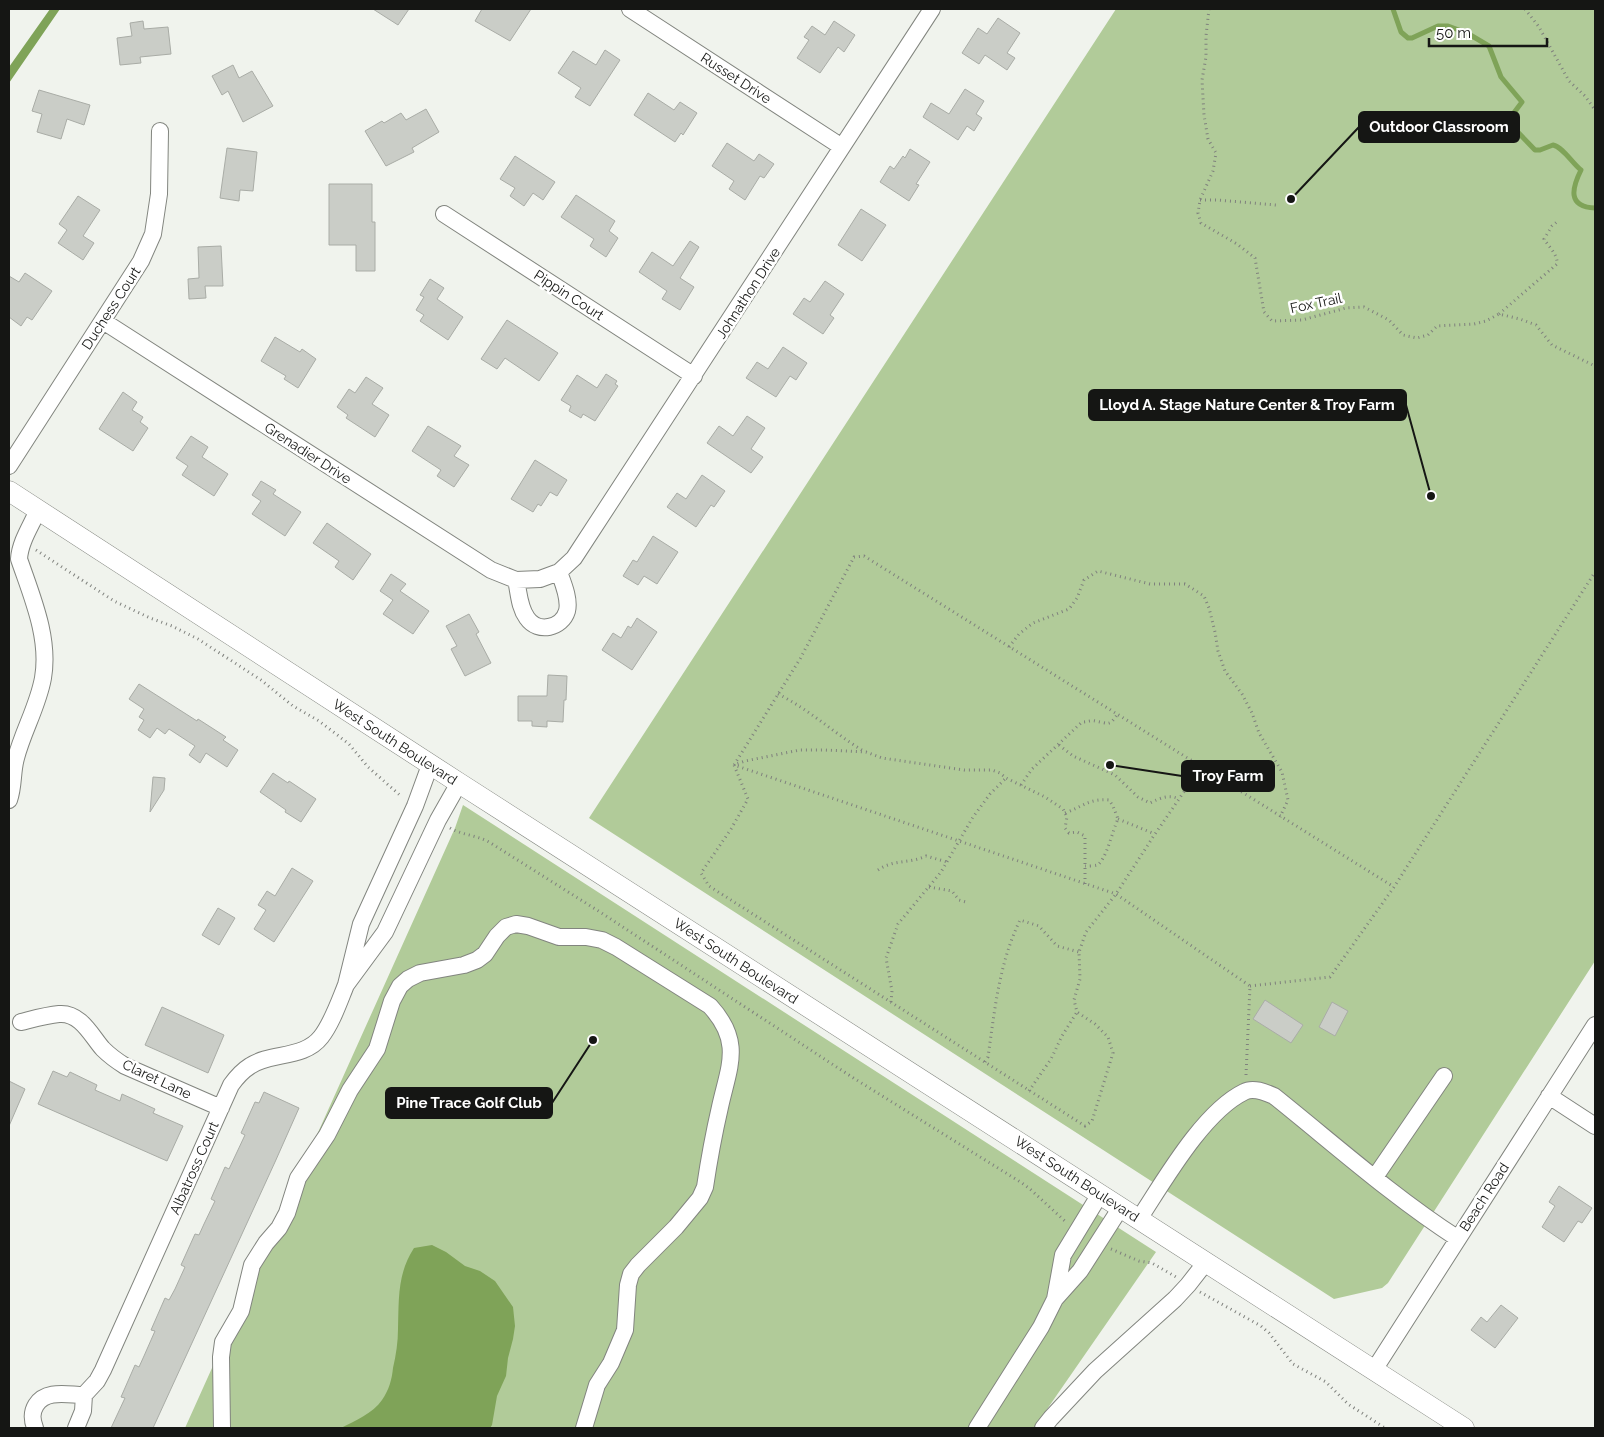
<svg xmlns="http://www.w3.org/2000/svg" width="1604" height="1437" font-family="Raleway,sans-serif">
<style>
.green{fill:#b1cb99}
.water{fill:#7fa358}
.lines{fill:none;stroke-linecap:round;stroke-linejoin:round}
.stream{stroke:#7fa358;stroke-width:5}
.building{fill:#cacdc7;stroke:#a9aca6}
.minor-casing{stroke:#82857f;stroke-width:18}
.major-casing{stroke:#82857f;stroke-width:21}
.path{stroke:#7f817d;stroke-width:3;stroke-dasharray:1 4;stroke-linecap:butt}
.minor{stroke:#fff;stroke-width:16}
.major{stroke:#fff;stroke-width:20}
.labels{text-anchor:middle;stroke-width:5;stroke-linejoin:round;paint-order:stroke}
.street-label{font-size:14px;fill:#151614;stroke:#fff}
.leader{fill:none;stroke:#151614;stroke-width:2}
.callout-dot{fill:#151614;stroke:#fff;stroke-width:2}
.callout{fill:#151614;stroke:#151614;stroke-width:2}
.callout-label{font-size:15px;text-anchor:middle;font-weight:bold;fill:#fff}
</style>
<rect width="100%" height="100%" fill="#f0f3ed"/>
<path class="green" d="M1116 9H1595V961L1388 1283 1382 1288 1334 1299 589 818Z
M463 805 1156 1252 1034 1428H185L455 828Z"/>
<path class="water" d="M50 9H60L9 83V67Z
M432 1245 446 1252 465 1266 480 1271 495 1281 513 1307 515 1326 513 1339 508 1358 506 1376 497 1396 492 1425 490 1428H341C355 1421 373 1413 382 1400 389 1390 392 1379 393 1368 396 1355 398 1342 398 1329 399 1300 397 1274 414 1248Z"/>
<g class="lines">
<path class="stream" d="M1393 9 1401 32 1408 38H1412L1438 26H1448L1467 33 1489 46 1501 77 1522 102 1510 118V124L1535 150H1540L1553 145C1563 147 1572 163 1581 170 1572 188 1567 207 1595 208"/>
</g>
<path class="building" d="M373 9H409L398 25Z
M482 9H531L510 41 475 21Z
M998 18 1020 33 1007 53 1015 58 1007 70 985 55 979 64 962 53 978 28 987 34Z
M143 21 144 29 168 27 171 54 140 57 141 63 120 65 117 38 132 36 130 23Z
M834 21 855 35 844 52 838 47 820 73 797 58 809 40 804 37 812 26 825 35Z
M605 50 620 60 590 106 575 97 581 88 558 73 573 51 596 65Z
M233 65 239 78 252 71 273 106 243 122 228 91 222 95 212 76Z
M965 89 984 101 976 114 982 118 974 131 967 126 958 140 923 117 931 103 949 114Z
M39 90 90 105 84 125 67 119 61 139 37 132 42 114 32 111Z
M648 93 674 110 680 102 697 113 683 135 681 133 675 142 634 115Z
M426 109 439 132 412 148 414 152 386 166 365 131 382 121 384 123 401 113 406 120Z
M727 143 754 161 759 154 774 164 764 178 760 176 745 200 729 189 734 181 712 166Z
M227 148 257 152 253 191 240 190 239 201 220 198Z
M910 149 930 162 916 184 919 185 909 201 880 182 890 166 894 169 903 156 905 158Z
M515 156 555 182 543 200 533 193 524 206 510 196 515 188 500 179Z
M329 184H372V222H375V271H356V245H329Z
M576 195 615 221 609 231 618 238 606 257 590 246 594 239 561 217Z
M78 196 100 210 83 236 94 243 83 260 58 243 67 230 59 224Z
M861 209 886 225 862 261 838 245Z
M690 241 699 247 680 278 694 287 680 310 662 299 667 291 639 272 652 252 673 266Z
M221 246 223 286H205L206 298 189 299 188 279 199 278 198 247Z
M25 273 52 291 32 320 27 317 21 326 9 317V276L19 282Z
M430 279 444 288 437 299 463 317 448 340 420 321 424 315 416 310 424 297 420 295Z
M825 281 844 294 830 315 834 318 823 334 793 314 804 298 810 302Z
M507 320 558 353 539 381 505 358 497 369 481 359Z
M275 337 300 352 302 349 316 359 298 388 284 379 286 376 261 361Z
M783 347 807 363 796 380 790 376 776 397 746 378 757 362 768 369Z
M606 374 617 381 615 384 618 386 595 421 583 414 581 418 569 411 571 406 561 400 577 375 597 388Z
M366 377 383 388 372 404 389 415 375 437 346 418 348 415 337 407 349 389 355 393Z
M123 392 137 402 132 410 143 417 140 422 148 428 133 451 99 429Z
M747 416 765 428 751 449 763 457 751 473 707 443 719 426 733 436Z
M428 426 461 446 454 456 469 465 454 487 437 476 441 470 412 451Z
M191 436 208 447 202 457 228 474 214 496 182 475 188 466 176 458Z
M535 460 567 480 557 496 550 492 541 506 538 504 533 512 511 499Z
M702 475 725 491 714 507 711 505 696 527 667 507 677 493 686 499Z
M261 481 276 490 273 494 301 512 285 536 252 514 261 501 252 495Z
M327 523 371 554 353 580 335 567 339 561 313 543Z
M653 536 678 552 657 584 644 576 638 585 623 576 633 560 637 562Z
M391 574 406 584 400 591 429 611 413 634 383 614 393 600 380 591Z
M469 614 479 632 476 634 491 663 465 676 451 649 457 646 446 626Z
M637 618 657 632 632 670 602 650 613 633 621 638 628 626 631 628Z
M548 675 567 676 566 700H564L563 722 547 721V727L532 726V721H518V696H547Z
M139 684 197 721 198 719 226 737 223 740 238 750 227 767 206 753 200 763 189 755 195 746 169 729 165 734 157 728 150 738 138 730 144 720 139 717 144 709 129 699Z
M273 773 288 783 289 781 316 799 301 822 285 812 286 810 260 792Z
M153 777 165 778 164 790 150 812Z
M292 868 313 881 274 942 254 929 266 910 258 905 267 891 275 896Z
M218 908 235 918 219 945 202 935Z
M1265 1000 1303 1025 1291 1043 1253 1019Z
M1332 1002 1348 1011 1335 1036 1319 1027Z
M162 1007 224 1035 208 1073 145 1045Z
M53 1071 67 1077 70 1072 97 1085 95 1090 120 1101 122 1094 155 1109 153 1113 183 1126 167 1161 38 1104Z
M9 1081 25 1089 9 1126Z
M264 1092 299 1108 275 1162 153 1428H111L125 1398 121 1397 135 1365 139 1367 144 1356 155 1331 151 1330 165 1298 169 1300 175 1289 185 1267 181 1265 195 1234 199 1235 204 1224 215 1201 211 1199 225 1167 229 1169 245 1135 241 1133 255 1102 259 1103Z
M1559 1186 1592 1208 1582 1223 1578 1221 1564 1242 1542 1227 1555 1206 1549 1202Z
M1501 1305 1518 1318 1495 1348 1471 1330 1481 1317 1487 1322Z"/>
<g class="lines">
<defs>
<path id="minor" d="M630 9 842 147
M444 214 694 376
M103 321 491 570 516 580 540 579 559 572 574 558 932 9
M9 466 141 261 153 234 159 194 160 131
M516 580C519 593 519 607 527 618 538 634 562 628 567 611 570 599 563 583 559 572
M430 765 415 806 361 924 346 985 385 932 438 820 459 783
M9 800C14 786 12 772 16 758 23 731 38 706 43 678 50 638 32 597 19 559 20 542 31 526 38 510
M21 1022C33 1019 47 1015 59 1014 81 1012 92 1037 103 1049 110 1056 117 1061 125 1066L221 1108
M1549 1096 1595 1126
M1375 1177 1444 1076
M1139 1219C1164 1181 1203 1112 1244 1092 1253 1087 1265 1092 1274 1096 1334 1144 1392 1196 1457 1238
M1055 1299 1063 1255 1100 1194
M1374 1370 1595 1025
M35 1428C32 1420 31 1413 36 1405 46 1389 68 1395 84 1395L97 1381 103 1370 231 1085C236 1078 242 1071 250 1066 271 1052 304 1059 321 1037 332 1023 339 1002 346 985
M76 1428 83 1411 84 1395
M222 1428 221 1357 223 1342 241 1311 252 1265 266 1243 279 1228 287 1213 298 1178 327 1135 350 1090 377 1049 392 1001 400 986 408 979 420 973 464 965 477 960 485 954 497 936 506 927 516 924 528 926 559 937H586L602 940 616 947 710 1006C743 1042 729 1066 720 1107 714 1133 709 1160 705 1187L700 1198 676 1227 638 1265 631 1274 628 1285 625 1330 611 1363 597 1385 584 1428
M977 1428 1041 1327 1055 1299 1080 1271 1121 1207
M1043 1428 1051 1418 1095 1371 1175 1299 1188 1285 1206 1262"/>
<path id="major" d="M9 491 459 783 1464 1428"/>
</defs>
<use href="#minor" class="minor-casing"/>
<use href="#major" class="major-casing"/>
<path class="path" d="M1209 9 1206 36V57L1202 80 1204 115 1208 139 1216 153 1213 171 1200 200 1198 213 1201 223 1237 244 1255 258 1264 312 1272 321 1302 320 1346 308 1364 307 1389 320 1403 335 1417 338 1428 335 1437 326 1474 324 1486 321 1499 314 1520 319 1536 325 1552 345 1595 366
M1525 9 1539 27 1569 81 1585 96 1595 110
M1200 200H1217L1276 205
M1499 314 1557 264C1558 255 1549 247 1544 239L1552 226 1558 221
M36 550 114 601 150 618 172 626 198 639 261 680 293 706 319 721 349 744 368 767 402 797
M1009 647 1019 634 1033 623 1069 609 1077 598 1084 580 1098 571 1150 584H1185L1204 596 1209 608 1215 632 1218 651 1225 671 1242 694 1252 713 1259 733 1282 772 1288 800 1280 817
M778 694C810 710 835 734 865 752
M1059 745 1073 756 1115 775 1138 797 1150 803C1160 798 1169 794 1179 799
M1021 785 1032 769 1082 722C1087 722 1091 720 1095 721 1108 723 1109 727 1117 715
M1065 813C1082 807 1090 798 1109 800L1113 806 1118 819C1113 829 1106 861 1097 865 1094 866 1088 866 1085 866
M1118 819 1155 834
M450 828C462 835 476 835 489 842L600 912 855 1079 1022 1183 1030 1189 1066 1222
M878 870C894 859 909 864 926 856L947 862
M1085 884V836L1077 832 1069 833 1065 828 1067 817 1063 809 1045 797 1006 778 1000 773 992 770H964L882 758 866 752 824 750H800L745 761 734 765 748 799 731 829 701 873 709 886 1085 1126 1092 1121 1113 1053 1108 1037 1095 1024 1077 1012 1074 1000 1080 979 1079 952 1086 932 1116 894 1155 834 1201 767
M929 887 952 891 959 900 966 902
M1250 986 1330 977 1394 887 1595 572
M891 1002 892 991 886 958 898 924 941 872 973 817 990 794 1006 778
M985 1062 988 1057C995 1008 999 964 1020 920L1039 926 1057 946 1079 952
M1246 1075 1250 986 1116 894 734 765 800 659 854 557 864 556 1394 887
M1029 1091 1051 1059 1062 1036 1077 1012
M1111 1249 1139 1261 1152 1263 1176 1277
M1200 1292 1261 1326 1269 1333 1293 1364 1326 1382 1348 1404 1385 1428"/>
<use href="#minor" class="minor"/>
<use href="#major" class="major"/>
</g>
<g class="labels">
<g class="street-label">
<text transform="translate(736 78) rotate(33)" y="5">Russet Drive</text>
<text transform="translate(748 293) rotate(-57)" y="5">Johnathon Drive</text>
<text transform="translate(569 295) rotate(33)" y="5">Pippin Court</text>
<text transform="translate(1316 303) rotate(-12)" y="5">Fox Trail</text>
<text transform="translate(111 308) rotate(-57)" y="5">Duchess Court</text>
<text transform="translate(308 453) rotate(33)" y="5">Grenadier Drive</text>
<text transform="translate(395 742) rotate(33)" y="5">West South Boulevard</text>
<text transform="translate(736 961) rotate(33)" y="5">West South Boulevard</text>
<text transform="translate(157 1079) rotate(25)" y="5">Claret Lane</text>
<text transform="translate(194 1168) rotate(-66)" y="5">Albatross Court</text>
<text transform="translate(1077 1179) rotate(33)" y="5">West South Boulevard</text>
<text transform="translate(1484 1197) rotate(-57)" y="5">Beach Road</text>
</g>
</g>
<path class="leader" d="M1291 199L1359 127M1431 496L1406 405M1110 765L1182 776M593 1040L552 1103"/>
<g class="callout-dot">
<circle cx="1291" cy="199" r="5"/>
<circle cx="1431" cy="496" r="5"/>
<circle cx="1110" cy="765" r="5"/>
<circle cx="593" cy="1040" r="5"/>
</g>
<g class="callout">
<rect x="1359" y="112" width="160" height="30" rx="5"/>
<rect x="1089" y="390" width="317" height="30" rx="5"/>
<rect x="1182" y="761" width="92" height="30" rx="5"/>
<rect x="386" y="1088" width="166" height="30" rx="5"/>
</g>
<g class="callout-label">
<text x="1439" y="132">Outdoor Classroom</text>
<text x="1247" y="410">Lloyd A. Stage Nature Center &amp; Troy Farm</text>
<text x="1228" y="781">Troy Farm</text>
<text x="469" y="1108">Pine Trace Golf Club</text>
</g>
<rect width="1604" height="1437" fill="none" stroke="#151614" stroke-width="20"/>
<path d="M1429 38v8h118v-8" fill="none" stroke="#151614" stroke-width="2.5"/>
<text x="1436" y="38" font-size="15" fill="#151614" stroke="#ffffff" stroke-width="4" paint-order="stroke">50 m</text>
</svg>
